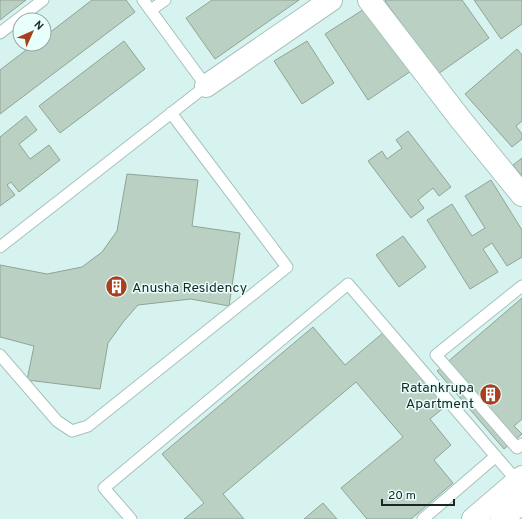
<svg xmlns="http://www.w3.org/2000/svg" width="522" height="519" font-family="Overpass,sans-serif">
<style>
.building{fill:#bad0c2;stroke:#8fa497}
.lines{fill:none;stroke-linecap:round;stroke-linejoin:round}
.lane-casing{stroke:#a6c2be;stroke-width:13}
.street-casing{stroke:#a6c2be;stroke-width:24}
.secondary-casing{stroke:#a6c2be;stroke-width:24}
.lane{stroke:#fff;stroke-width:11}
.street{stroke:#fff;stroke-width:22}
.secondary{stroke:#fff;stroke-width:22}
.labels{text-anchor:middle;stroke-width:3;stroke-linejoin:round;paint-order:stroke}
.poi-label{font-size:14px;fill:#1c2625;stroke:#e8fffc;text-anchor:start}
</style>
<rect width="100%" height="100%" fill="#d7f3ef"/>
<path class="building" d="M0 0H26L0 20Z
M92 0H126L135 12 0 114V70L34 44H44V37Z
M212 0H299L215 59 186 18Z
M386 0H462L489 38 438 74 385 1Z
M474 0H522V24L501 39Z
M372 4 414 69 368 100 325 34Z
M124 41 145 69 60 133 39 106Z
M307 41 334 83 302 104 274 61Z
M517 49 522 55V121L516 126 522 134V139L512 147 465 94Z
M26 116 37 130 19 144 30 159 49 145 60 160 19 192 11 182 7 185 15 195 0 206V137Z
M408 131 451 187 439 196 433 188 418 200 424 208 411 218 368 161 382 151 387 159 402 148 396 140Z
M522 158V176L513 165Z
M127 174 198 180 192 226 240 233 229 306 191 299 138 305 124 321 108 343 100 389 27 380 34 346 0 337V265L47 274 82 267 102 252 117 231Z
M491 180 522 230V257L507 266 492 243 483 249 498 272 470 289 427 220 452 204 472 236 485 228 465 196Z
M403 236 426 267 399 287 376 255Z
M522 298V419L514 426 522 434 504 449 437 371Z
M313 327 345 365 384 332 447 405 430 419 451 445 434 460 453 483 411 519H367L341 488 403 437 356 382 223 494 244 519H184L204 503 162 454Z
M323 503 337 519H304Z"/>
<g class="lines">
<defs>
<path id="lane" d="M151 10 165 0
M0 33 43 0
M0 247 206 86 143 0
M522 286 436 355 517 448 522 444
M0 355 57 421 72 431 88 426 287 267 171 113
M131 519 104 488 348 284 517 481
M423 519 496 456"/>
<path id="street" d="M369 0 461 120 522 195
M206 86 331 0"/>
<path id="secondary" d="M473 519 522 477
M502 519 522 502"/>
</defs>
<use href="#lane" class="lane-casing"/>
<use href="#street" class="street-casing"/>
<use href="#secondary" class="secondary-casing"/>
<use href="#lane" class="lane"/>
<use href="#street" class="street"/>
<use href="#secondary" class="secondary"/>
</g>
<defs>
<symbol id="building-disc" viewBox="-11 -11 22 22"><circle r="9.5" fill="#a84020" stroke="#e8fffc"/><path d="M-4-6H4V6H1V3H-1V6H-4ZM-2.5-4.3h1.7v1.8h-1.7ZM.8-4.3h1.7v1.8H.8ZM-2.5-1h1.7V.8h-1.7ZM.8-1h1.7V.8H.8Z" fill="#fff"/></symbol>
</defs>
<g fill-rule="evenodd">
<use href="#building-disc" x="104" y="274" width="25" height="25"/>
<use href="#building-disc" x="478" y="382" width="25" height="25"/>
</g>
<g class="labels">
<g class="poi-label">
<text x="132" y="292">Anusha Residency</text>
<text x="474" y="392" text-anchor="end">Ratankrupa<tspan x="474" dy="16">Apartment</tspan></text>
</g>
</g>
<g transform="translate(32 32) rotate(45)"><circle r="19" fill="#e8fffc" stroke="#96a8a6"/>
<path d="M0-3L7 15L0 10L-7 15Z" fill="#a84020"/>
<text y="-6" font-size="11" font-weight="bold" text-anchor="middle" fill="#1c2625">N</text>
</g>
<path d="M382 499v6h72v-6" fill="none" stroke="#1c2625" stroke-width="2"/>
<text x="388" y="499" font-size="12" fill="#1c2625" stroke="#e8fffc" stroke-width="3" paint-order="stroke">20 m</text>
</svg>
